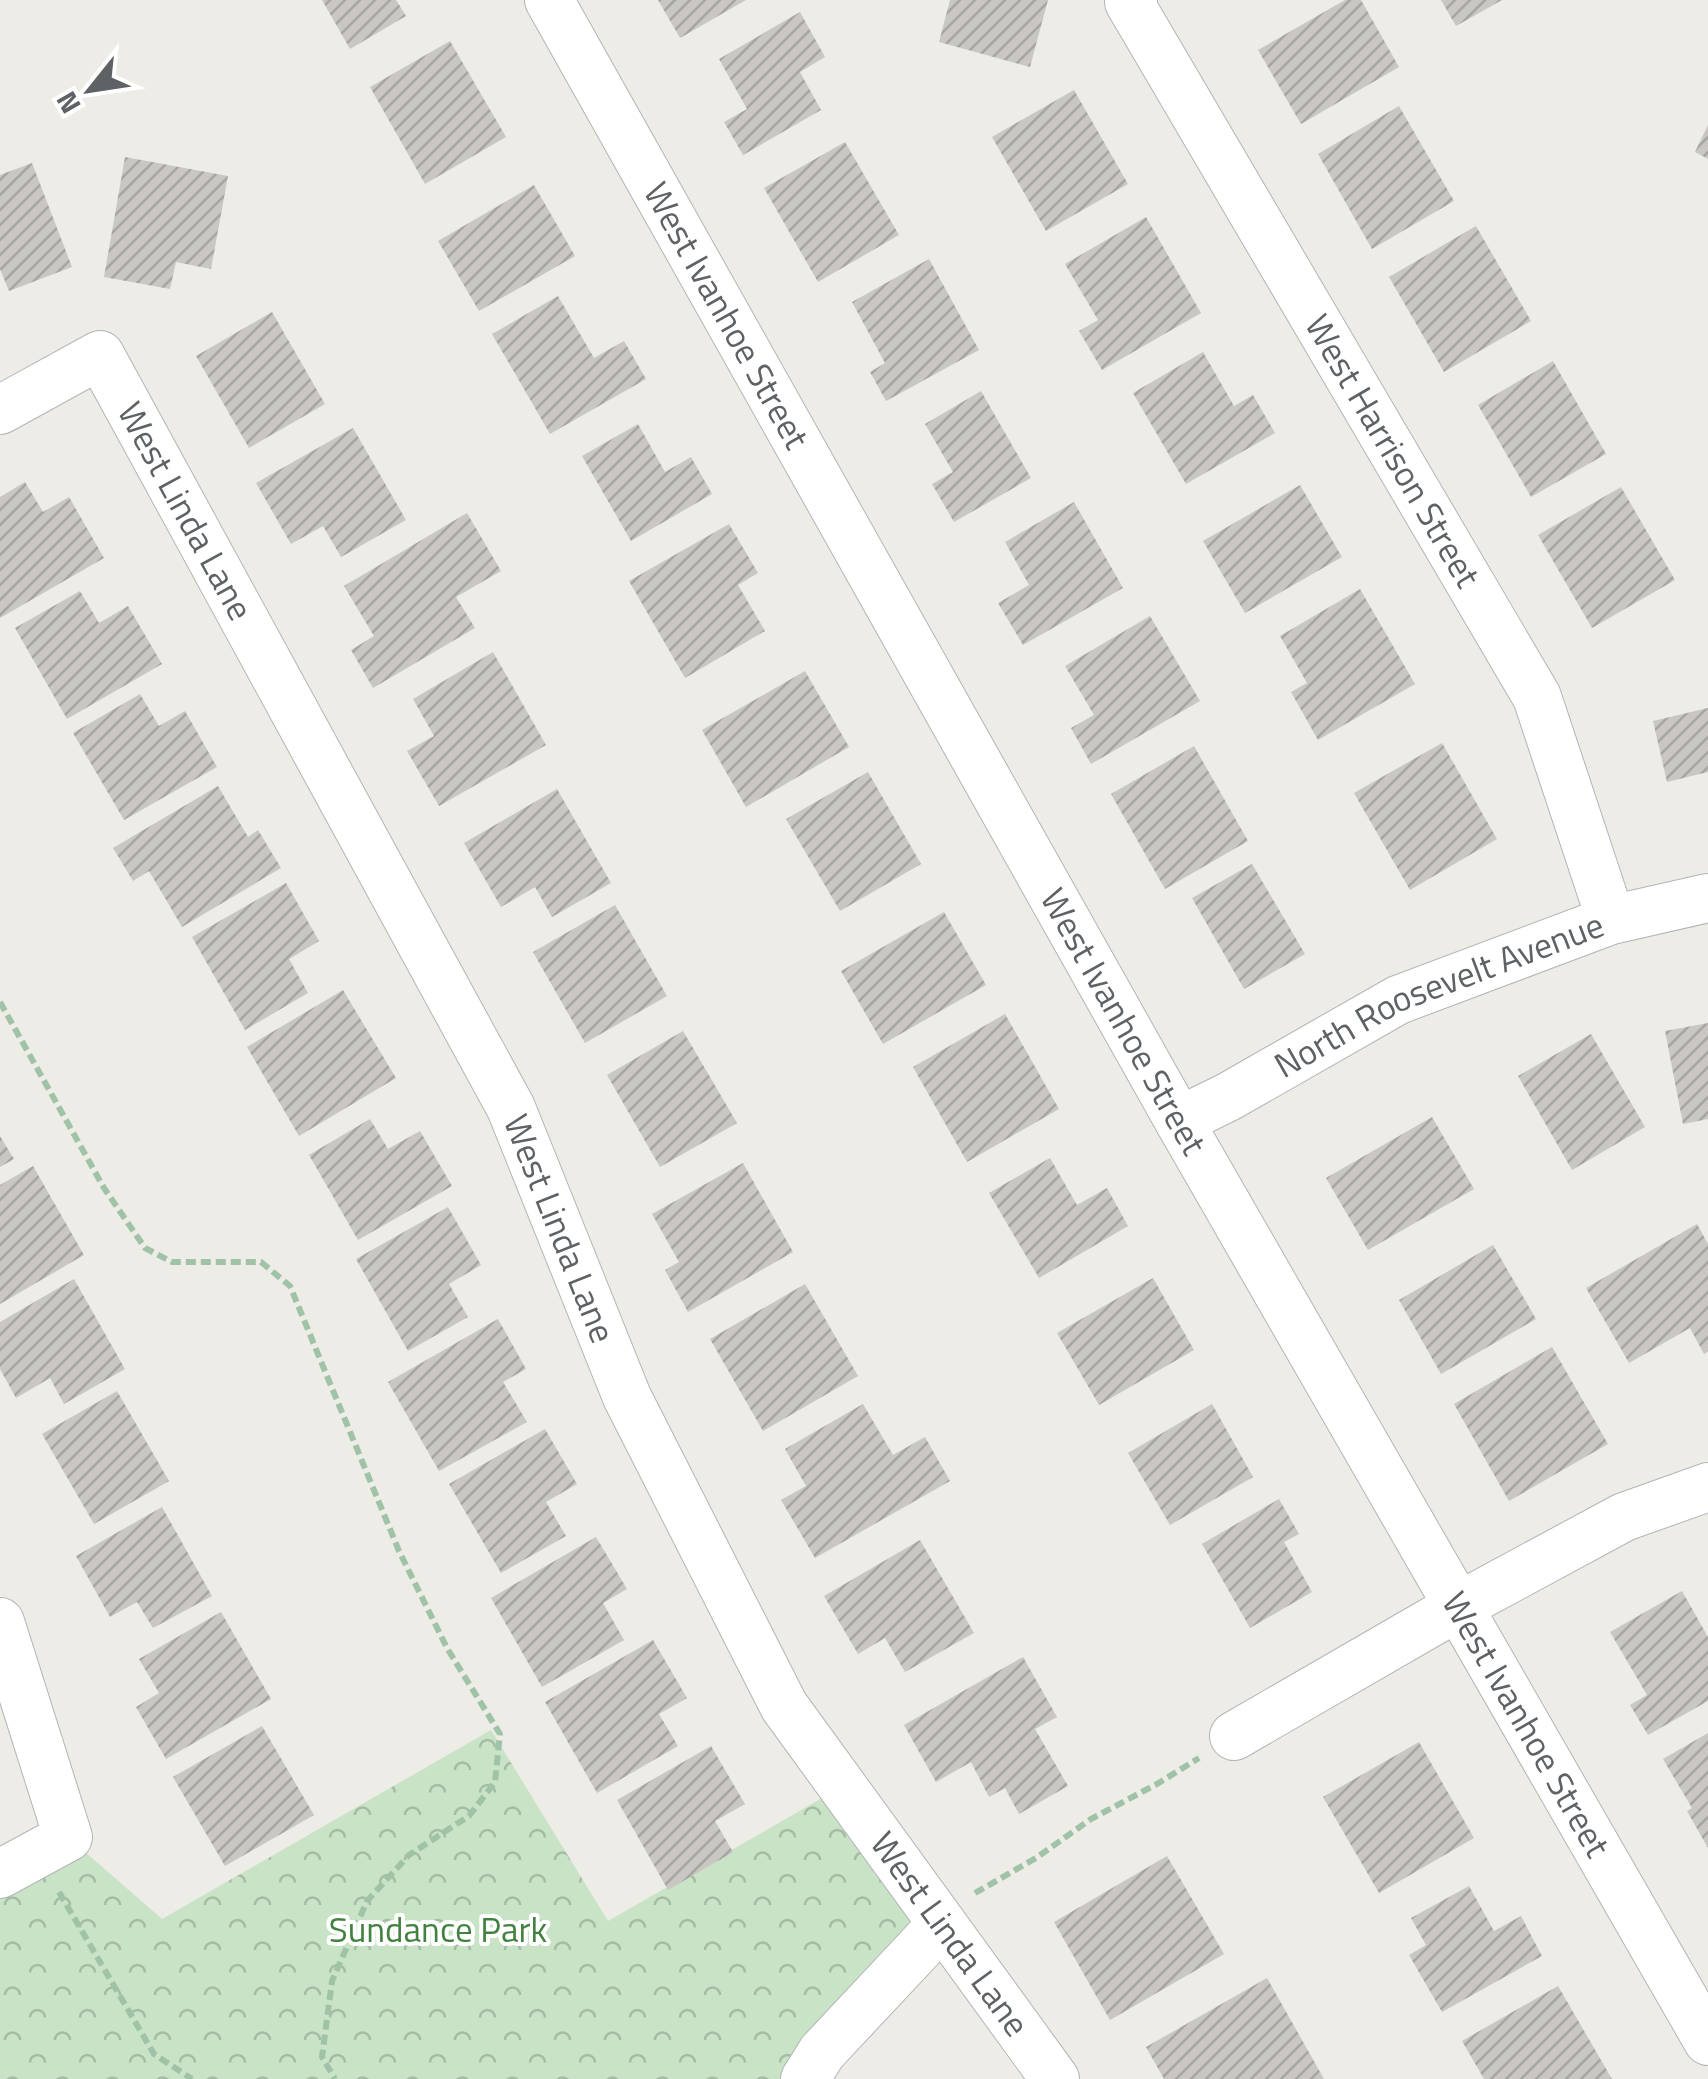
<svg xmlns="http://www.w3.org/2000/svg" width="1708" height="2079" font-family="'Titillium Web',sans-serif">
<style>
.forest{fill:url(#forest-crowns)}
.building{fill:url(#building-hatch)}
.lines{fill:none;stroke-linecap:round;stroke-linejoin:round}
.minor-casing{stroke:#b2b4b7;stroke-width:50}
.path{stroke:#a0c3a8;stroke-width:6;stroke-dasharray:10 5;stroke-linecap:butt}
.minor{stroke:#fff;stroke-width:48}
.labels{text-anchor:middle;stroke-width:8;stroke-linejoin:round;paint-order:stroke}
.street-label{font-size:35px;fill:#5e6265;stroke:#fff}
.park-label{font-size:35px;fill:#428240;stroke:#fff}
</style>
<defs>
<pattern id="forest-crowns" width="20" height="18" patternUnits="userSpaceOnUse" patternTransform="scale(2.5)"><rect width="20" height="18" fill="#c8e3c6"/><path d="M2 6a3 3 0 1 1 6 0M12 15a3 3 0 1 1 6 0" fill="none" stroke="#a6bba4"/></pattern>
<pattern id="building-hatch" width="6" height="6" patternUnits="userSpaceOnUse" patternTransform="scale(2.5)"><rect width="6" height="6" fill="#cac7c3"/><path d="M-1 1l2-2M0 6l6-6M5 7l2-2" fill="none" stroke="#a7a5a2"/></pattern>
</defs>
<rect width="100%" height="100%" fill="#eeece7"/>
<path class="forest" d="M491 1730 608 1921 843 1786 942 1924 805 2079H0V1874L68 1837 162 1919Z"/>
<path class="building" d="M322 0H396L406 16 350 49Z
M658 0H746L680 38Z
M950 0H1048L1030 67 939 42Z
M1345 0H1361L1399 67 1301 124 1258 50Z
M1441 0H1502L1456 26Z
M800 12 825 57 800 72 821 110 743 155 724 122 747 109 719 59Z
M450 41 506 137 425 184 370 87Z
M1074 90 1128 184 1046 231 992 137Z
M1399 106 1454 201 1372 249 1318 154Z
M1708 125V159L1695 152Z
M845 142 899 235 818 282 764 188Z
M125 157 228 176 211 269 176 262 170 289 104 277Z
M32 163 72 267 9 291 0 269V175Z
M534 185 575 256 479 311 438 241Z
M1146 217 1201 313 1102 370 1079 331 1098 320 1065 264Z
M1476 226 1531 321 1444 372 1389 277Z
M929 259 979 350 886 401 870 372 885 363 852 302Z
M558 296 594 358 624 341 646 379 550 434 492 334Z
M272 312 325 404 249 448 196 356Z
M1203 352 1234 406 1253 395 1275 433 1186 484 1133 393Z
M1553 361 1606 454 1531 497 1478 405Z
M981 391 1031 478 954 522 932 484 953 472 925 424Z
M638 424 665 472 691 457 712 494 631 541 582 456Z
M353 428 406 520 341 557 323 526 291 544 256 483Z
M25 482 43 512 69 497 104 558 0 618V497Z
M1300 485 1342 557 1245 613 1203 541Z
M1621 487 1675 580 1592 628 1538 535Z
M1074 502 1123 588 1023 645 998 603 1029 585 1005 542Z
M467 513 501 571 456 597 475 628 373 688 351 650 374 636 344 586Z
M729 524 758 573 738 585 765 631 685 678 629 581Z
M1360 589 1415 684 1318 740 1291 692 1307 683 1280 636Z
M80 591 99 623 128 606 162 664 67 719 15 628Z
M1150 616 1200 701 1091 764 1071 728 1094 715 1065 666Z
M493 652 546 745 439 806 407 751 434 736 413 699Z
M805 671 849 747 746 807 702 730Z
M140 694 159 726 185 711 217 767 124 820 73 733Z
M1708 708V772L1667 782 1653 721Z
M1442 743 1497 839 1410 890 1354 793Z
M1194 746 1248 841 1165 889 1111 794Z
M868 772 921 864 840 911 786 819Z
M218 786 248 837 258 830 281 868 182 927 149 871 133 881 113 848Z
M557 789 611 883 552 917 535 887 501 907 464 843Z
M1252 864 1305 954 1244 989 1192 898Z
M286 883 319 941 289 959 308 993 245 1030 192 937Z
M615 905 667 996 585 1043 533 952Z
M944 912 986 985 883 1044 841 971Z
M343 990 396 1078 299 1136 247 1047Z
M1005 1014 1059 1109 967 1162 913 1067Z
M1708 1023V1119L1683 1124 1665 1031Z
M683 1031 737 1123 660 1167 607 1075Z
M1591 1034 1645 1127 1572 1170 1518 1076Z
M1432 1117 1474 1189 1368 1250 1326 1178Z
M370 1119 388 1149 420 1131 452 1186 358 1240 309 1155Z
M0 1136 14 1159 0 1167Z
M1050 1158 1077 1205 1107 1188 1128 1226 1039 1278 989 1193Z
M743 1163 793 1252 688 1312 665 1270 679 1262 652 1214Z
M33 1166 84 1255 0 1304V1185Z
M448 1207 481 1265 449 1284 468 1317 408 1351 356 1259Z
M1697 1224 1708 1244V1351L1704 1354 1690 1328 1629 1363 1586 1288Z
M1493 1245 1536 1319 1441 1374 1399 1300Z
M1153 1278 1194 1350 1099 1405 1057 1333Z
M74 1279 125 1369 64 1404 50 1378 16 1398 0 1369V1322Z
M805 1284 858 1376 763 1431 710 1339Z
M498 1319 526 1369 503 1382 527 1422 439 1471 388 1382Z
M1552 1347 1608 1444 1509 1501 1454 1404Z
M117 1391 169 1481 94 1524 42 1434Z
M863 1404 893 1455 925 1437 950 1481 815 1558 781 1500 806 1486 785 1449Z
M1212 1404 1253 1477 1170 1525 1128 1453Z
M545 1429 577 1484 546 1502 566 1536 501 1573 449 1484Z
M1279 1499 1299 1534 1284 1542 1312 1592 1250 1628 1202 1544Z
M162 1507 212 1596 153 1628 137 1602 110 1617 76 1556Z
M596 1537 627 1589 603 1603 624 1640 542 1687 491 1598Z
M920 1540 974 1633 905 1672 885 1638 858 1654 824 1596Z
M1682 1591 1708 1637V1701L1648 1735 1630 1705 1647 1695 1610 1632Z
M221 1612 271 1699 166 1759 136 1707 159 1693 139 1659Z
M653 1640 687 1698 659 1714 678 1746 597 1793 545 1702Z
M1023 1657 1057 1717 1035 1729 1068 1786 1019 1814 1005 1788 989 1797 971 1762 936 1782 904 1725Z
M262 1726 314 1815 225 1866 173 1777Z
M1708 1733V1848L1687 1811 1692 1808 1663 1759Z
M1419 1742 1474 1838 1379 1893 1323 1797Z
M711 1746 745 1804 715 1821 733 1852 668 1890 617 1800Z
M1167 1856 1224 1954 1110 2020 1054 1922Z
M1469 1886 1494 1931 1521 1916 1542 1956 1442 2012 1409 1955 1426 1945 1411 1918Z
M1267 1978 1324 2079H1164L1146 2047Z
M1558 1986 1612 2079H1484L1462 2041Z"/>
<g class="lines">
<defs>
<g id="minor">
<path id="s1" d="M549 0 1179 1121 1708 2041"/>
<path id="s2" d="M1133 0 1129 2 1537 697 1611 920"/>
<path id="s3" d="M0 410 100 355 511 1108 627 1397 784 1706 1055 2079"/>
<path id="s4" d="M1179 1121 1228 1097 1398 1000 1611 920 1708 898"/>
<path d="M0 1622 68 1837 0 1874"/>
<path d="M1234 1736 1459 1606 1624 1517 1708 1487"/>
<path d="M805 2079 822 2052 942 1924"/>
</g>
</defs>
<use href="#minor" class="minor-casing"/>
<path class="path" d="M0 1002 104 1188 145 1248 172 1262H261L290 1286 399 1551 447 1648 500 1734 495 1782 469 1816 409 1855 367 1901 332 1981 322 2057 335 2079
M59 1892 154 2054 192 2079
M975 1893 1036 1858 1091 1819 1157 1784 1199 1758"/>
<use href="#minor" class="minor"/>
</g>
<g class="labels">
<g class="street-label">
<text dy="12" stroke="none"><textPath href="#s1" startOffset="362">West Ivanhoe Street</textPath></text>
<text dy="12" stroke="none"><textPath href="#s2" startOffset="525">West Harrison Street</textPath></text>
<text dy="12" stroke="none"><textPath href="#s3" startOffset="292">West Linda Lane</textPath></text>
<text dy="12" stroke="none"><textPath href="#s4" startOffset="290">North Roosevelt Avenue</textPath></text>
<text dy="12" stroke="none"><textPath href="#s1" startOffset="1172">West Ivanhoe Street</textPath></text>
<text dy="12" stroke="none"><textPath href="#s3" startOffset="1102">West Linda Lane</textPath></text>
<text dy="12" stroke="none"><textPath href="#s1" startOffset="1982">West Ivanhoe Street</textPath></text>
<text dy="12" stroke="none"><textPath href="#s3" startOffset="1912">West Linda Lane</textPath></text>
</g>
<g class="park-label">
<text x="438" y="1942">Sundance Park</text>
</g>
</g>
<g transform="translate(90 90) rotate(240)" stroke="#ffffff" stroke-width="8" paint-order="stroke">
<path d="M0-8L18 38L0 25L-18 38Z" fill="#5e6265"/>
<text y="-15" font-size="28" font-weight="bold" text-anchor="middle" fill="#5e6265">N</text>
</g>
</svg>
